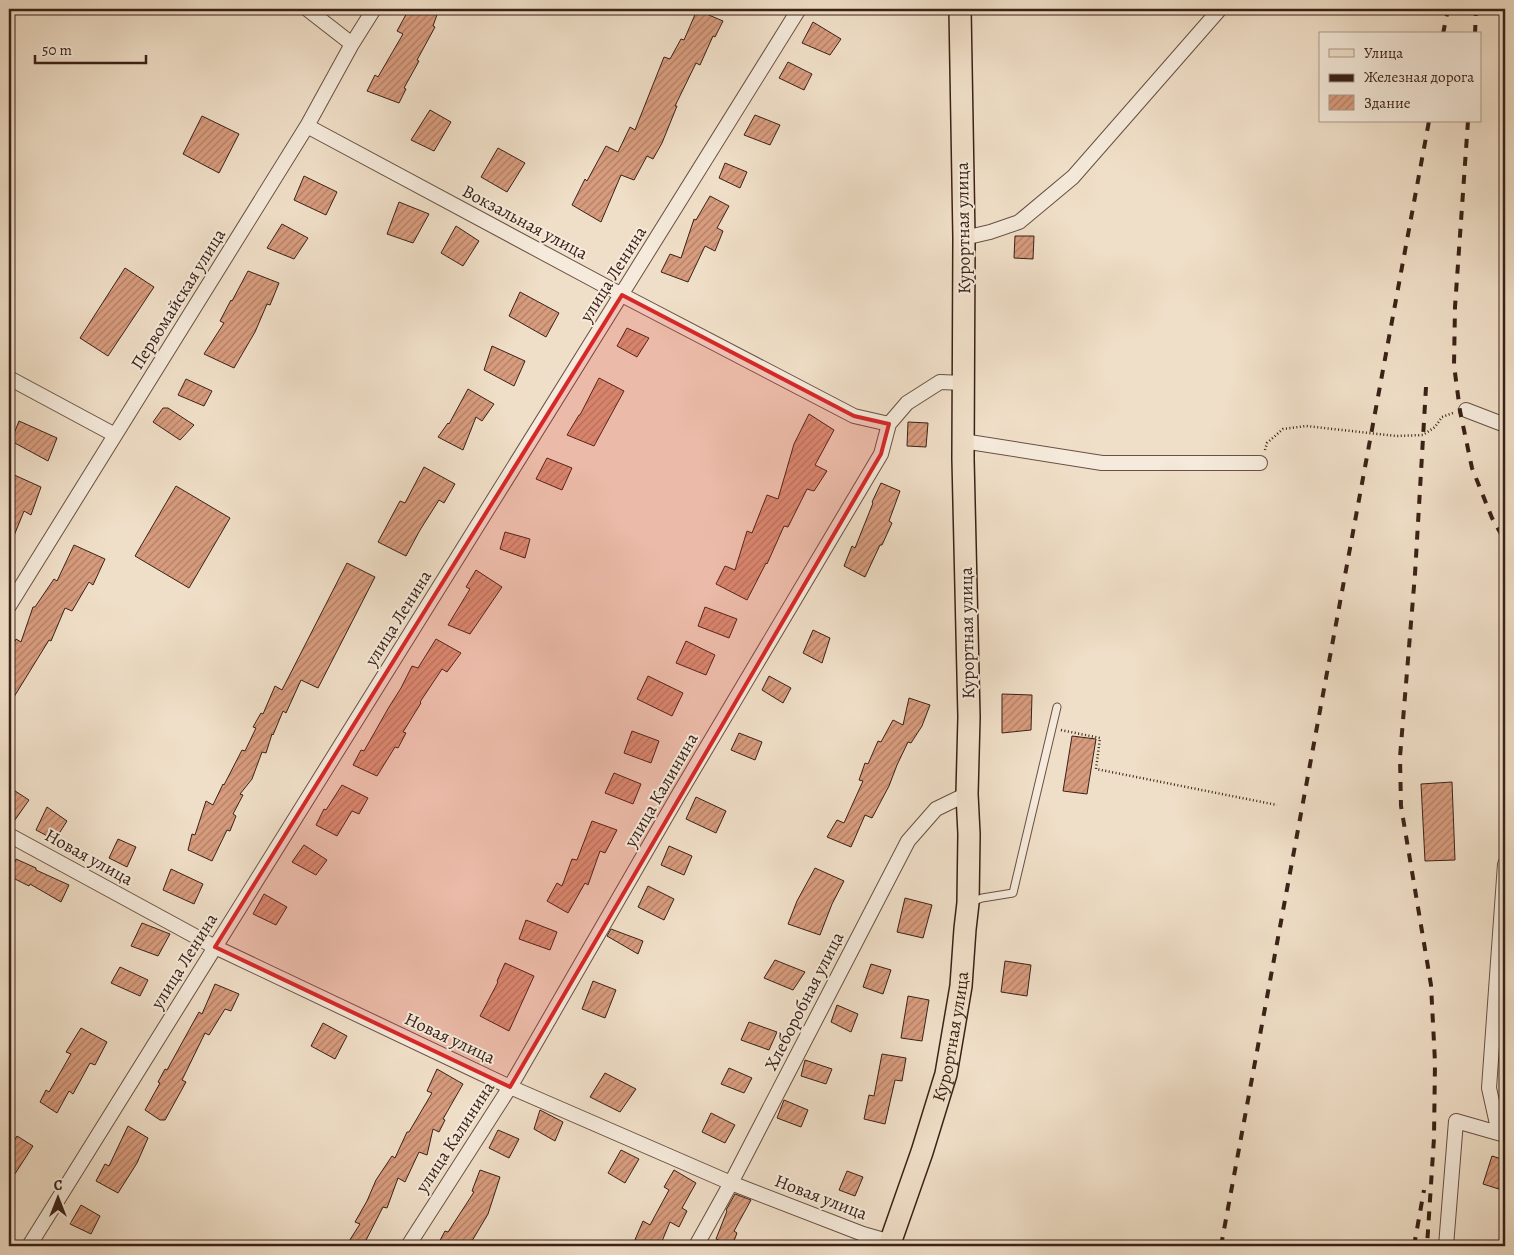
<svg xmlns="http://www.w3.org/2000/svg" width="1514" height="1255" font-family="Alegreya,serif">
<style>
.building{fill:url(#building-hatch);stroke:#3a2117}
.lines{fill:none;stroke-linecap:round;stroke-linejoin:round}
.service-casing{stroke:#685043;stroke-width:9}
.minor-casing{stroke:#685043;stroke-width:16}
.primary-casing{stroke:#3a2117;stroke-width:24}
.path{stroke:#3a2117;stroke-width:2.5;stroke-dasharray:1 2.5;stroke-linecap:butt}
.service{stroke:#f5eadb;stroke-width:7}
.minor{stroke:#f5eadb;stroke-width:14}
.primary{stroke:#f0dfc8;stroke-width:21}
.rail{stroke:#3a2117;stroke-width:4;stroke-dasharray:9 9;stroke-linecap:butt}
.marked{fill:#d62828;fill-opacity:0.2;stroke:#d62828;stroke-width:4;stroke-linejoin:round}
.labels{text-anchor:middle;stroke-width:4;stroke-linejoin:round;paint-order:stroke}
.street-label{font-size:18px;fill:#3a2117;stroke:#f5eadb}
</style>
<defs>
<pattern id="building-hatch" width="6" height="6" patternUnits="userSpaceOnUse" patternTransform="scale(1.25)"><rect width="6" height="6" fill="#d89c7e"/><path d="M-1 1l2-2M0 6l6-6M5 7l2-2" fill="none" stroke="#b07f66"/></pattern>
</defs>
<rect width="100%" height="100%" fill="#f0dfc8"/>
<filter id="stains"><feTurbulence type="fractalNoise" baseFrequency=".004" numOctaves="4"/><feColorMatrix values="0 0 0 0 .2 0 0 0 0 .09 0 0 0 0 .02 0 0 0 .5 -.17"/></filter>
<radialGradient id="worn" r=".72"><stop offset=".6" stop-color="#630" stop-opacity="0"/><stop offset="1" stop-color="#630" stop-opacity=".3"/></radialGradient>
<path class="building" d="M409 9H439L433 26 435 27 417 60 419 61 404 88 406 89 399 103 367 91 375 75 378 77 403 34 397 31Z
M697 10 723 21 715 37 713 36 700 65 696 63 675 106H677L662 143 653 159 647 156 634 180 621 175 601 222 572 205 585 179 587 181 606 146 618 152 630 127 635 130 664 57 670 59 681 39 684 40Z
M813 22 841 39 830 55 802 43Z
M788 62 812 74 804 90 779 78Z
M430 110 451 122 434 151 411 140Z
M755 115 780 125 770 145 744 135Z
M202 116 239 134 219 173 183 154Z
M498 148 525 163 507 192 481 177Z
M725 163 747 172 740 188 719 178Z
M304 176 337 192 326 215 294 200Z
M710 196 729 206 717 228 723 231 715 251 705 246 688 282 661 272 670 254 681 258 694 219 696 220Z
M399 202 429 214 413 243 387 234Z
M282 224 308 238 294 259 267 248Z
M456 226 479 241 463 266 441 253Z
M1015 236H1034L1033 259 1014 258Z
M125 268 154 287 108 356 80 338Z
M248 271 279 283 270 305 267 304 255 332 234 368 204 354 224 323 220 321 231 300 232 301Z
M520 292 559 313 546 337 509 316Z
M627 328 649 338 637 357 617 346Z
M492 346 525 361 514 386 484 370Z
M599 378 624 391 594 446 567 435 579 415H580Z
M186 379 212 391 204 406 178 395Z
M468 389 494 404 482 421 476 417 463 450 438 437 448 423 449 424Z
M163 408H168L194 425 180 440 153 422Z
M809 414 834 430 815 465 827 471 814 491 807 489 788 527 784 526 767 564 766 563 747 600 716 584 725 566 735 570 747 531 752 533 767 495 778 499 794 444Z
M19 421 57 438 48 461 11 441Z
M908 422 928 423 926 447 907 446Z
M547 458 572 468 562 490 536 479Z
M424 467 455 484 444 503 439 500 420 530 406 556 378 542 400 501 405 503Z
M12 474 41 487 31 515 24 511 9 548V482Z
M881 483 900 491 889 521 892 523 882 545H880L865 577 844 566 852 546 855 548 873 503 872 502Z
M176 486 230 518 189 588 135 556Z
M505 532 530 539 525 558 500 549Z
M74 545 105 559 93 585 89 582 72 611 65 608 51 641 49 640 9 705V655L16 639 21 642 33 607H35L54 579 57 581Z
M347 563 375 577 318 688 301 680 286 713 283 711 273 735 272 734 266 753 262 752 252 779 240 794 243 795 233 814 236 816 230 831 227 830 212 861 188 850 192 834 195 835 206 801 213 805 223 784 224 785 242 750 245 751 256 728 253 727 261 713 263 714 275 686 282 690Z
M476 570 502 587 470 634 448 625 470 589 466 587Z
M705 607 737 619 729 638 698 626Z
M813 630 830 638 822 663 803 653Z
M436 639 461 653 447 672 442 669 420 702 421 703 403 732 406 733 398 748 395 747 377 776 353 765 361 750 364 751 389 707 401 688 412 666 418 668Z
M686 641 715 655 706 675 676 663Z
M648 676 683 693 672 716 637 699Z
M769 676 791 688 783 703 762 690Z
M1002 694 1032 695 1031 730 1002 733Z
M909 698 930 705 922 726 911 743 908 742 897 765 889 786 872 818 865 815 851 847 827 837 837 820 844 823 863 781 859 780 865 763 868 764 878 741 881 742 893 720 903 725Z
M632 731 659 741 651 763 624 753Z
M739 733 762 742 755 760 731 750Z
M1072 736 1096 739 1087 794 1063 791Z
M614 773 641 784 633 804 605 793Z
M1452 782 1455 860 1425 861 1421 784Z
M342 785 368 798 359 814 352 811 337 836 316 825 324 809 326 810Z
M9 787 29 800 10 827 9 826Z
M696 797 726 811 716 833 686 819Z
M47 807 67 821 55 840 36 830Z
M592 821 617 830 605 853 600 851 588 885 585 883 568 913 547 901 557 883 562 886 572 859 577 860Z
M118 839 136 847 127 867 109 858Z
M304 845 327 860 316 875 292 862Z
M669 846 692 856 684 875 661 865Z
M16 859 36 868V870L69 885 61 902 30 884 29 886 9 876Z
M815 868 844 881 832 904 820 935 788 924 797 901Z
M171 869 203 884 194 904 163 890Z
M648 886 674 899 664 920 638 907Z
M264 894 287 907 276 925 253 914Z
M905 898 932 905 923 938 897 932Z
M526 920 557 932 550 950 519 939Z
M142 923 170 934 158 956 131 946Z
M611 929 643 941 638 954 607 936Z
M775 960 805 972 793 990 764 978Z
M1005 961 1031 965 1027 996 1001 992Z
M505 963 534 976 509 1031 480 1016 498 982 497 981Z
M871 964 891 970 883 994 863 987Z
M120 967 148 980 140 996 111 983Z
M593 981 616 990 605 1018 582 1009Z
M215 984 239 994 231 1011 225 1009 209 1035 205 1033 182 1080 186 1082 165 1120H160L145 1110 160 1083 158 1082 165 1069 167 1070 199 1012 202 1014Z
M908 996 929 1000 922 1041 901 1038Z
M837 1005 858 1014 851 1032 831 1022Z
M749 1022 777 1032 769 1050 741 1040Z
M323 1023 347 1036 335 1059 311 1046Z
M81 1028 107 1042 95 1065 90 1063 73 1094 69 1091 57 1113 40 1102 46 1090 49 1092 71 1054 66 1052Z
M882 1054 906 1058 902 1081 895 1080 885 1124 864 1119 869 1095 874 1096Z
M805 1060 832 1069 826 1084 801 1076Z
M729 1068 752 1078 744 1093 721 1084Z
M437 1069 463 1084 443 1119 445 1120 439 1132 433 1129 427 1155 419 1152 405 1182 398 1178 387 1208 383 1207 363 1246H346L360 1224 355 1222 367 1201 376 1180 392 1156 395 1158 407 1132H409L432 1093 427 1091Z
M605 1073 636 1089 620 1112 590 1097Z
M784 1100 808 1110 801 1127 777 1118Z
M540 1110 563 1122 555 1141 534 1129Z
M711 1113 735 1125 725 1143 702 1132Z
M128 1126 148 1138 137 1163 118 1193 96 1181 105 1164 109 1166Z
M498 1130 519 1139 509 1158 489 1148Z
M17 1136 33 1146 9 1183V1148Z
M621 1150 639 1159 625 1183 608 1173Z
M1492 1156 1505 1160V1181L1502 1190 1483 1184Z
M480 1170 500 1177 488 1214 469 1246H437L445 1231 448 1232 474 1192 472 1191Z
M674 1170 696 1183 682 1208 687 1211 679 1227 670 1222 660 1246H643L634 1242 643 1221 650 1225 669 1190 664 1187Z
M847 1171 863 1177 855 1196 839 1190Z
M735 1194 751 1200 734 1231 737 1233 732 1246 716 1239 727 1211 726 1210Z
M81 1205 100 1216 91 1234 70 1224Z"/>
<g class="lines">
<defs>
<path id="service" d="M971 902 982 898 1013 893 1057 707"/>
<path id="minor" d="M307 9 352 44
M307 126 622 295 854 416 889 424
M964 238 990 232 1019 222 1073 177 1220 9
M9 378 115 435
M1466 410 1505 425
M963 441 1102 463H1260
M9 606 307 126 352 44 374 9
M9 835 215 947 510 1087 731 1183 863 1234 891 1242
M1499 1133 1489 1088 1505 864
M29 1246 799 9
M408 1246 510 1087 679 794 881 454 889 424 907 403 940 382 964 383
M696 1246 731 1183 908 841 936 809 967 794
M1446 1246 1456 1121 1505 1135"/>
<g id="primary">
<path id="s1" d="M889 1246 922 1152 946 1074 961 986 965 929 968 903 969 834 967 794 969 717 963 459 964 238 960 9"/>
</g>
</defs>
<use href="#service" class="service-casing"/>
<use href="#minor" class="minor-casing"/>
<use href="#primary" class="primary-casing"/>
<path class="path" d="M1265 450 1267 443 1283 429 1306 426 1396 436 1423 435 1435 427 1442 417 1453 413
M1061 730 1100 738 1096 769 1277 805"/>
<use href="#service" class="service"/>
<use href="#minor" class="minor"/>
<use href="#primary" class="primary"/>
<path class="rail" d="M1443 34 1448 9
M1475 34 1476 9
M1468 121 1455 307 1454 365 1460 411 1472 468 1492 518 1505 541
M1426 387 1415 574 1400 757 1401 806 1431 985 1435 1062 1434 1138 1427 1246
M1221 1246 1429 121
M1414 1246 1424 1190"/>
</g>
<path class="marked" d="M622 295 854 416 889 424 881 454 510 1087 215 947Z"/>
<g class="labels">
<g class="street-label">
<text transform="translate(525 222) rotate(28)" y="6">Вокзальная улица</text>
<text transform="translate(963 228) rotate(-91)" y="6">Курортная улица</text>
<text transform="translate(613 274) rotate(-58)" y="6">улица Ленина</text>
<text transform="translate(178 299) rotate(-58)" y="6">Первомайская улица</text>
<text transform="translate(398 618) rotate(-58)" y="6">улица Ленина</text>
<text transform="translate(967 633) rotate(-91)" y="6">Курортная улица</text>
<text transform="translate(661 790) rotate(-60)" y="6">улица Калинина</text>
<text transform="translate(89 857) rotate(29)" y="6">Новая улица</text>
<text transform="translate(184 961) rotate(-58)" y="6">улица Ленина</text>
<text transform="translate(804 1001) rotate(-63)" y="6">Хлеборобная улица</text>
<text dy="6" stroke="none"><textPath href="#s1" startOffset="219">Курортная улица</textPath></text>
<text transform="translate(450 1038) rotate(25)" y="6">Новая улица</text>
<text transform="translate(455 1137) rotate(-57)" y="6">улица Калинина</text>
<text transform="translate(821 1197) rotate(21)" y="6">Новая улица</text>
</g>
</g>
<rect width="1514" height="1255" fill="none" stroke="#f0dfc8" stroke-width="30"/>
<rect x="10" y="10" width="1494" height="1235" fill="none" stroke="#3a2117" stroke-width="2.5"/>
<rect x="15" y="15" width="1484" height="1225" fill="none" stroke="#3a2117"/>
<rect x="1319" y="32" width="162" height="90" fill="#f5eadb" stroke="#aa9a8d"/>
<rect x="1329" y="49" width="25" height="8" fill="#f0dfc8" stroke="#aa9a8d"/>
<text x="1364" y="58" font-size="15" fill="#3a2117">Улица</text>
<rect x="1329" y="74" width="25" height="8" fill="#3a2117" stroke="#aa9a8d"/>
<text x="1364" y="82" font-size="15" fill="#3a2117">Железная дорога</text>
<rect x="1329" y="95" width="25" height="15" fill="url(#building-hatch)" stroke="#aa9a8d"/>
<text x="1364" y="108" font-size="15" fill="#3a2117">Здание</text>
<g transform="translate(58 1198)" stroke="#f5eadb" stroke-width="4" paint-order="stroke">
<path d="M0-4L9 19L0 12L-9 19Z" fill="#3a2117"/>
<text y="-8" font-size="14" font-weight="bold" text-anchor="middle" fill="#3a2117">С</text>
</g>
<path d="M35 55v8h111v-8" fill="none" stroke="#3a2117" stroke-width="2.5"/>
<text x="42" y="55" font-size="15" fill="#3a2117" stroke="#f5eadb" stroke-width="4" paint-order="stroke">50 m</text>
<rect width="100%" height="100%" filter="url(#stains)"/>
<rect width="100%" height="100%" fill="url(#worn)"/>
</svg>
